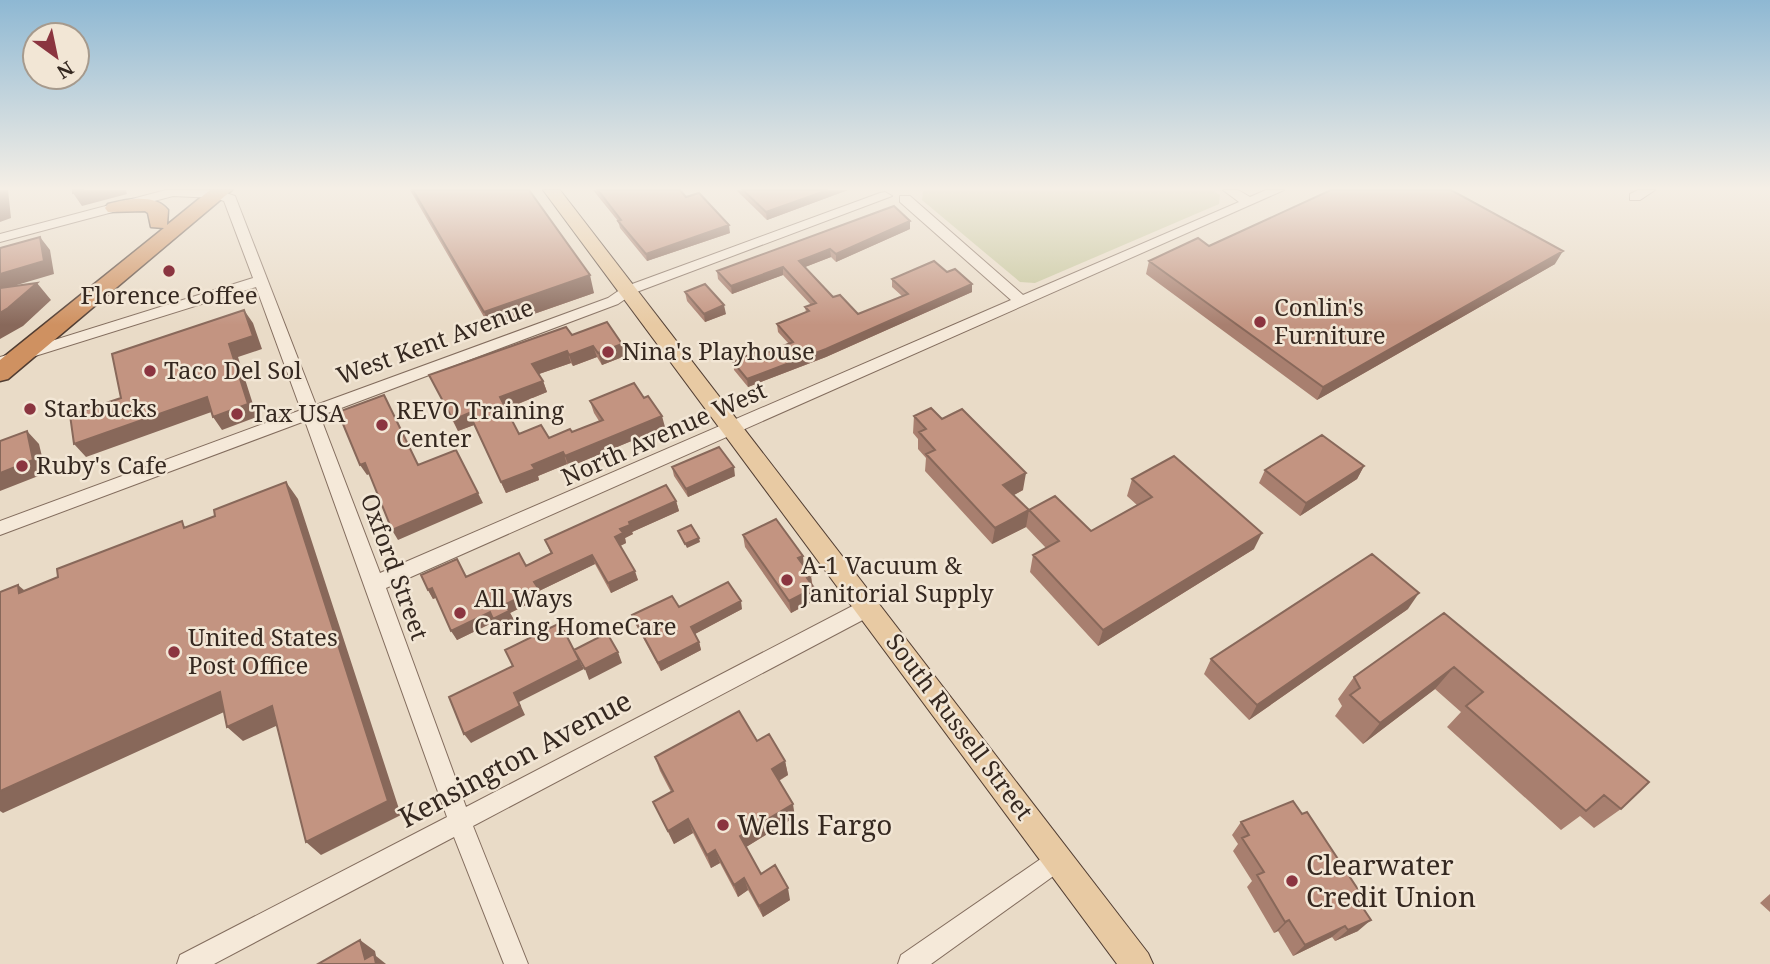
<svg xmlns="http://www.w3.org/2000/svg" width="1770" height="964" font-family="'Noto Serif',serif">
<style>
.green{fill:#c6c69c}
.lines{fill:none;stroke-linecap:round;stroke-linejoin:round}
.minor-casing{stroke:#836d5e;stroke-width:2}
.major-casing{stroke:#513d32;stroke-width:2}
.highway-casing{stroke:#513d32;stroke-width:3}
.minor{fill:#f5e9d9;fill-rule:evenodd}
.major{fill:#e8caa3;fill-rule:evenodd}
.highway{fill:#cf9161;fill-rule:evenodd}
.wall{fill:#a87f6f}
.shaded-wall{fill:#88685a}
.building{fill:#c39481;stroke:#88685a;stroke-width:2}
.poi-dot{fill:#8b3540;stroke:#f2e6d5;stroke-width:2.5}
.labels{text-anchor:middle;stroke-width:5;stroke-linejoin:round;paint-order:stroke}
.poi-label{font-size:24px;fill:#352820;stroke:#f2e6d5;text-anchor:start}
.street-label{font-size:24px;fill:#352820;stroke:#f2e6d5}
.near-street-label{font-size:28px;fill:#352820;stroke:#f2e6d5}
.near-poi-label{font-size:28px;fill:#352820;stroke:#f2e6d5;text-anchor:start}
</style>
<rect width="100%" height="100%" fill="#e9dbc7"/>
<path class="green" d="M926 190H1212L1220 195 1219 204 1035 283 1020 282 922 200 923 191Z"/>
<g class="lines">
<defs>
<path id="minor" d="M166 190H217L235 196 316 405 608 298 624 287 880 193 885 192 892 196 634 293 618 304 320 416 380 573 1011 300 900 202V196H910L1023 295 1239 202 1223 190H1238L1250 197 1266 190H1284L386 588 466 807 862 601 869 599 876 601 879 607 876 613 473 826 528 964H504L454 837 214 964H177L180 955 447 817 305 421 0 535V521L301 410 256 287 0 367V357L253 278 224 201 215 198 173 196 0 242V234Z
M1638 190H1655L1640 200H1630V194Z
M1058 847 1066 851 1070 859 1066 867 931 964H898L901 955Z"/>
<path id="major" d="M543 190H560L1148 953 1153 964H1117Z"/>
<path id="highway" d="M210 190H232L8 379 0 381V360L164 228 151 227 148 213 145 211 108 212 105 208 108 204C126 199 155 193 168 210L167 225Z"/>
</defs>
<use href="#minor" class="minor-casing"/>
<use href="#major" class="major-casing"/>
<use href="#highway" class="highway-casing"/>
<use href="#minor" class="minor"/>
<use href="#major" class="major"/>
<use href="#highway" class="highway"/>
</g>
<path class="wall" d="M410 190H529L594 293 491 329Z
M593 190H680L686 197 730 233 647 261 620 228 618 221Z
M736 190H848L767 220Z
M910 229 836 262 831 257 805 267 833 297 858 314 902 296 892 287V279L947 272 972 284V292L826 357 748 387 734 370 733 362 761 355 789 344 778 332 777 324 806 312 805 307 811 305 783 275 732 294 718 279 717 271Z
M1209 246 1555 264 1317 400 1146 274 1149 261Z
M685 292 726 314 705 322 687 301Z
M572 335 625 356 602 365 597 357 573 366 571 363 539 374 543 381 547 392 506 409 519 434 549 438 572 432 599 421 594 413 590 401 665 427 569 467 567 464 538 476 539 480 506 493 474 425 458 431 429 375Z
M914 416 942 419 1023 490 1014 495 1029 510 1091 531 1137 505 1127 496 1132 479 1254 549 1098 646 1030 572 1033 555 1046 548 1026 527 992 544 925 471 926 458 918 449V439L913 433Z
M1364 466 1357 479 1300 516 1259 483 1265 470Z
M672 467 735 476 688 497 674 476Z
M676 501 679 511 632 532 633 534 625 538 626 543 620 546 638 580 611 593 595 564 539 591 542 597 510 613 514 620 498 628 494 622 457 640 436 598 433 599 428 590 526 566 551 554 545 540Z
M743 535 804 566 811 576 815 600 791 613 745 547Z
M679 607 742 609 695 634 699 642 701 650 661 671 635 623 632 615Z
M1408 609 1249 720 1204 674 1211 659Z
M1444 613 1621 809 1594 828 1580 816 1561 830 1447 727 1461 712 1435 689 1363 744 1335 716 1342 706 1338 699 1354 677Z
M757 741 785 761 788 775 779 781 795 817 746 847 761 874 790 900 763 917 748 890 738 897 720 863 711 868 693 833 674 844 653 802 671 792 660 771 655 757Z
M1241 822 1356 898 1358 931 1335 941 1332 937 1293 956 1278 931 1274 933 1247 887 1252 881 1233 851 1238 844 1232 835Z
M1770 894V912L1760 903Z"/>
<path class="shaded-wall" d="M0 190H8L11 218 0 222Z
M84 190H126L127 194 82 206 73 193Z
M828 190H848L767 220 766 212Z
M910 221V229L836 262V254Z
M729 225 730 233 647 261 646 254Z
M40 237 50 250 54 274 0 290V274Z
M830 249 831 257 800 269 799 261Z
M1563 251 1555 264 1317 400 1323 387Z
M783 267V275L732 294 731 286Z
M590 275 594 293 491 329 484 312Z
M37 283 51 300 23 326 0 339V313Z
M972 284V292L826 357 748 387 747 379Z
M724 305 726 314 705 322 704 314Z
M244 310 253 323 262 349 238 357 257 417 222 430 213 417 229 344Z
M622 344 625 356 602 365 598 353Z
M593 346 597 357 573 366 569 355Z
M567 351 571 363 536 375 532 364Z
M543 381 547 392 505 409 500 397Z
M207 397 217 410 86 457 74 444Z
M469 413 474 425 458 431 453 420Z
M662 416 665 427 569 467 565 456Z
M27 431 39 444 46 473 0 491V473Z
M563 452 567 464 538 476 539 480 506 493 501 482 532 465Z
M365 463 372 473 367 475 360 465Z
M1364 466 1357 479 1300 516 1306 503Z
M734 467 735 476 688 497 686 489Z
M1026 473 1023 490 1001 502 1003 485Z
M286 482 298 499 401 815 321 855 306 842Z
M478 493 483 503 398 540 392 530Z
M676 501 679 511 632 532 633 534 625 538 626 543 618 547 615 537 620 529 629 522Z
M1029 510 1026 527 992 544 995 528Z
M1262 533 1254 549 1098 646 1103 630Z
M699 538 700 542 687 548 685 544Z
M592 555 595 564 539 591 542 597 510 613 506 604 534 582Z
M803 556 804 568 798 558Z
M635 571 638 580 611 593 608 583Z
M811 576 812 588H814L815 600 791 613 789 601 807 578Z
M18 585 37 601 19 593Z
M432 588 437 597 433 599 428 590Z
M1419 593 1408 609 1249 720 1257 705Z
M741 601 742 609 693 635 691 627Z
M509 611 514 620 498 628 494 622 457 640 451 631 490 612Z
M699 642 701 650 661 671 658 663Z
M618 652 622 663 589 680 585 669Z
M579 660 584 669 519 702 525 715 471 743 464 734 514 693Z
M1454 667 1435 689 1363 744 1380 723Z
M220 692 235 707 3 813 0 811V791Z
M272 706 287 721 243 741 227 727Z
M785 761 788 775 774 783 772 769Z
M793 804 795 817 743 849 740 836Z
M688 819 693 833 674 844 668 831Z
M715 850 720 863 711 868 707 855Z
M744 878 748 890 738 897 734 885Z
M788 888 790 900 763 917 759 906Z
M1289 920 1278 931 1274 933 1285 922Z
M1371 920 1358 931 1335 941 1348 930Z
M1345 926 1332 937 1293 956 1305 945Z
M360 940 375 951 376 956 386 964H372L365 959Z"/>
<path class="building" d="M73 190H84L73 193Z
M413 190H529L590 275 484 312Z
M598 190H680L686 197 699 193 729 225 646 254 618 221 621 220Z
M743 190H828L766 212Z
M1331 190H1451L1563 251 1323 387 1149 261 1198 238 1209 246Z
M894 206 910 221 836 254 830 249 799 261 833 297 840 295 858 314 908 294 892 279 934 261 947 272 955 269 972 284 826 349 747 379 733 362 758 351 761 355 793 342 777 324 809 311 805 307 816 303 783 267 731 286 717 271Z
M40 237 44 261 0 274V248Z
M37 283 8 308 0 313V288Z
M705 284 724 305 704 314 685 292Z
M244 310 253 336 229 344 248 404 213 417 207 397 74 444 70 415 121 398 112 354Z
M607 322 622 344 598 353 593 346 569 355 567 351 532 364 543 381 500 397 519 434 541 425 549 438 570 429 572 432 603 420 590 401 634 383 644 398 648 396 662 416 565 456 563 452 532 465 535 469 501 482 469 413 453 420 429 375 566 327 572 335Z
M384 395 418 465 456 450 478 493 392 530 365 463 360 465 338 412Z
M931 408 942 419 962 409 1026 473 1003 485 1029 510 995 528 926 454 935 450 919 432 926 429 914 416Z
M27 431 33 460 0 473V441Z
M1322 435 1364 466 1306 503 1265 470Z
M719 447 734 467 686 489 672 467Z
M1174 456 1262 533 1103 630 1033 555 1059 541 1029 510 1055 496 1091 531 1152 497 1132 479Z
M286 482 388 801 306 842 272 706 227 727 220 692 0 791V592L18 585 19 593 58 577 57 569 182 521 184 528 215 516 214 510Z
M666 485 676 501 629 522 630 525 620 529 623 533 615 537 635 571 608 583 592 555 534 582 538 588 506 604 509 611 493 619 490 612 451 631 432 588 428 590 421 575 457 559 466 577 519 553 526 566 552 553 545 540Z
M776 519 803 556 798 558 811 576 807 578 814 588 789 601 743 535Z
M691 525 699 538 685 544 678 531Z
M1372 554 1419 593 1257 705 1211 659Z
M728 582 741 601 691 627 699 642 658 663 632 615 672 596 679 607Z
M1444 613 1649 782 1621 809 1604 795 1586 811 1466 706 1483 692 1454 667 1380 723 1350 695 1360 688 1354 677Z
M560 623 579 660 514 693 520 706 464 734 449 697 513 666 505 650Z
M607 633 618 652 585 669 574 650Z
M739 711 757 741 769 734 785 761 772 769 793 804 740 836 761 874 775 865 788 888 759 906 744 878 734 885 715 850 707 855 688 819 668 831 653 802 673 791 655 757Z
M1293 801 1302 814 1307 812 1361 894 1355 896 1371 920 1348 930 1345 926 1305 945 1289 920 1285 922 1257 875 1264 872 1242 838 1249 835 1241 822Z
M360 940 365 959 374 954 376 964H318Z"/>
<linearGradient id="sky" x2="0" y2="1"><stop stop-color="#8eb8d3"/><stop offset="0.58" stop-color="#f5efe6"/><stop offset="1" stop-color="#f5efe6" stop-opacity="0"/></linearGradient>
<rect width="1770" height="325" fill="url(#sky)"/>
<g class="poi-dot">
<circle cx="169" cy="271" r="7"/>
<circle cx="1260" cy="322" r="7"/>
<circle cx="608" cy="352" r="7"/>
<circle cx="150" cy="371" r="7"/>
<circle cx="30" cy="409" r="7"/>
<circle cx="237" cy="414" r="7"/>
<circle cx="382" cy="425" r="7"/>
<circle cx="22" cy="466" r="7"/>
<circle cx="787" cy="580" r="7"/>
<circle cx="460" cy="613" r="7"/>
<circle cx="174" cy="652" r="7"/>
<circle cx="723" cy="825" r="7"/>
<circle cx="1292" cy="881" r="7"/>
</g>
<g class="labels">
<g class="poi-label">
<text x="169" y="304" text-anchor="middle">Florence Coffee</text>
<text x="1274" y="316">Conlin's<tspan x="1274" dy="28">Furniture</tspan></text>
<text x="622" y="360">Nina's Playhouse</text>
<text x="164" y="379">Taco Del Sol</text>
<text x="44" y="417">Starbucks</text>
<text x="396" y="419">REVO Training<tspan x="396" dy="28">Center</tspan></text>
<text x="251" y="422">Tax USA</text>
<text x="36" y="474">Ruby's Cafe</text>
<text x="801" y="574">A-1 Vacuum &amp;<tspan x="801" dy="28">Janitorial Supply</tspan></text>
<text x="474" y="607">All Ways<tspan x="474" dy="28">Caring HomeCare</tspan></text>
<text x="188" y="646">United States<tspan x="188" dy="28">Post Office</tspan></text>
</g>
<g class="street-label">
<text transform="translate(435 342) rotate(-20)" y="8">West Kent Avenue</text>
<text transform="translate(664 434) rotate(-24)" y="8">North Avenue West</text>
<text transform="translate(394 567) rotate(70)" y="8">Oxford Street</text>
<text transform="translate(959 727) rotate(53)" y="8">South Russell Street</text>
</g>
<g class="near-street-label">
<text transform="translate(515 759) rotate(-28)" y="10">Kensington Avenue</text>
</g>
<g class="near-poi-label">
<text x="737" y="835">Wells Fargo</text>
<text x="1306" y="875">Clearwater<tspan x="1306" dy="32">Credit Union</tspan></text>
</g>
</g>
<g transform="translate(56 56) rotate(147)"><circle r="33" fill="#f2e6d5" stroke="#a69a8d" stroke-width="2"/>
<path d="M0-5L12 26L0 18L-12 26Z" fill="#8b3540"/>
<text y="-10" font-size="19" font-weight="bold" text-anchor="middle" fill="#352820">N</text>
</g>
</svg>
